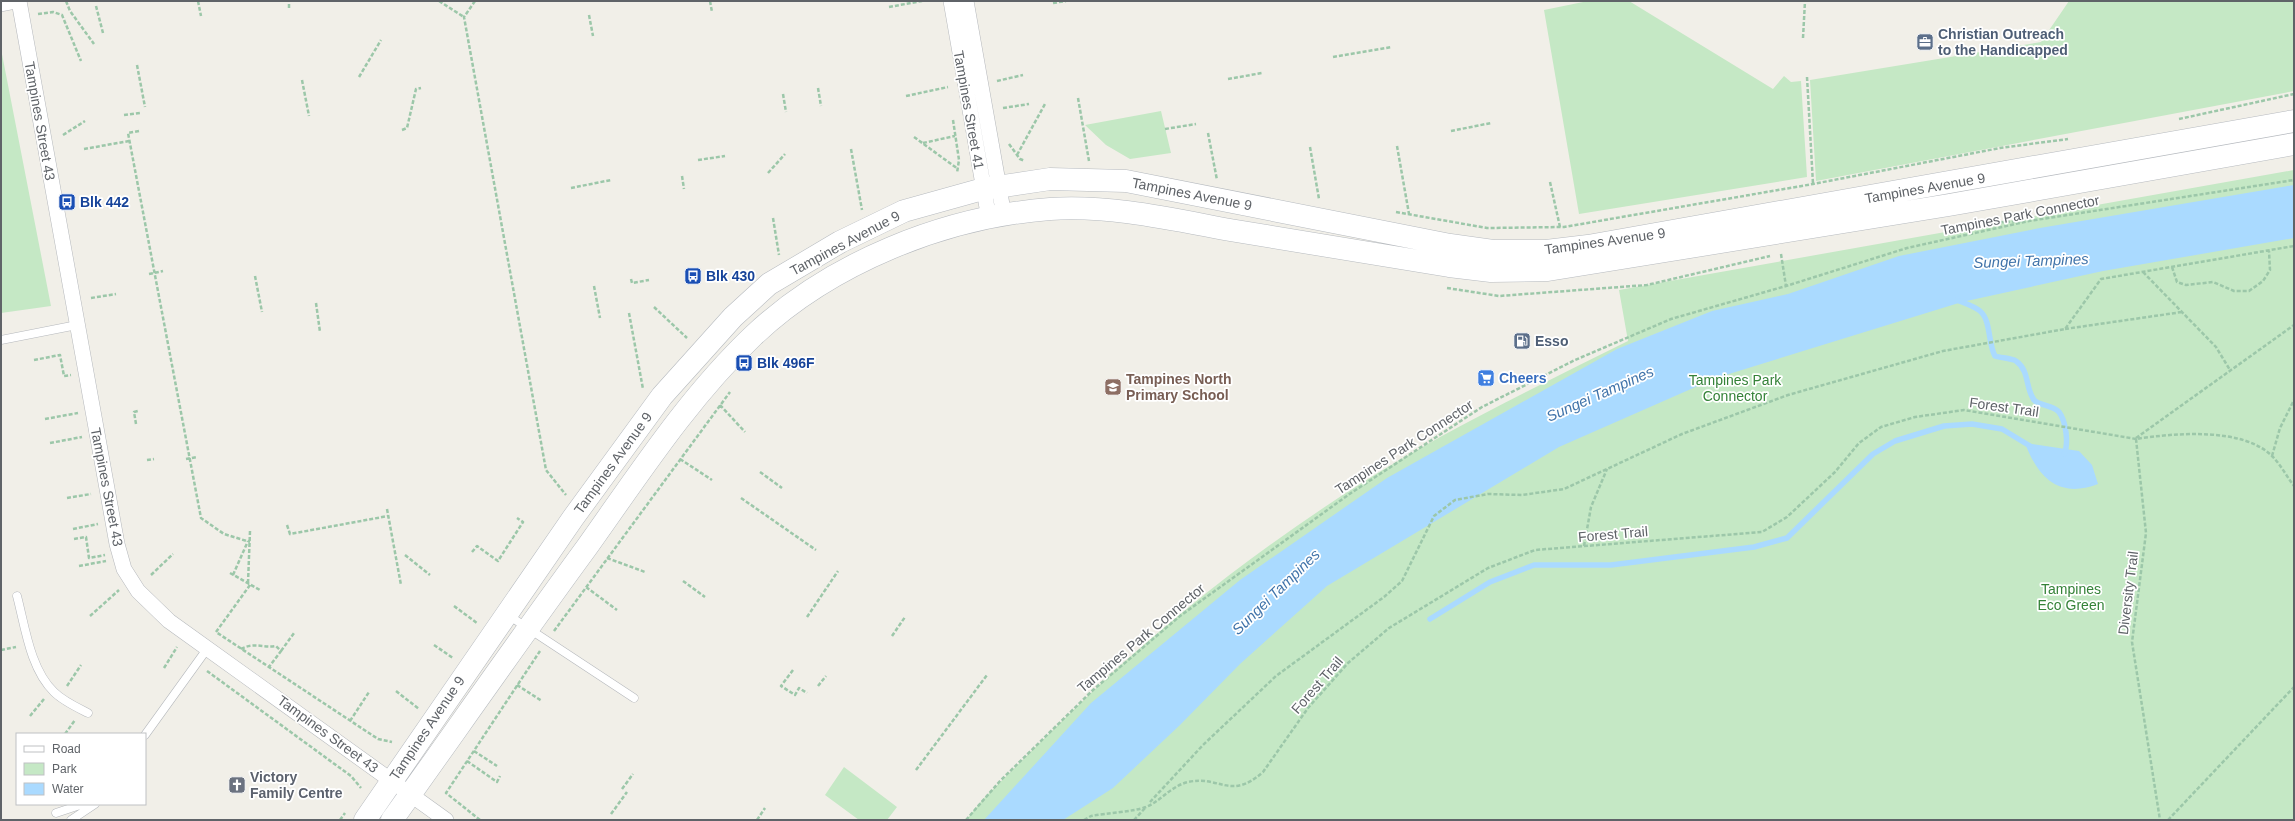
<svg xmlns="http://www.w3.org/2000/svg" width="2295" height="821" font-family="Helvetica,sans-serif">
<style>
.green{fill:#c5e8c5}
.water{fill:#aadaff}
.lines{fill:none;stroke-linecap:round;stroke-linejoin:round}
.stream{stroke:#aadaff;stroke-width:5.5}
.service-casing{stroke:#b5b8bc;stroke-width:9}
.minor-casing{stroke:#b5b8bc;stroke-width:16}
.secondary-casing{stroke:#b6babf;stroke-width:23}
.path{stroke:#9cc7a9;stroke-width:2.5;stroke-dasharray:4 2;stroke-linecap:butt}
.service{stroke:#fff;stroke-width:8}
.minor{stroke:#fff;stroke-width:15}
.secondary{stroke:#fff;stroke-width:22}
.labels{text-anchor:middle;stroke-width:3.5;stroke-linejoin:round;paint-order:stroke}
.service-label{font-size:14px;font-weight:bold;fill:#4e5e75;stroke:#fff;text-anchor:start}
.street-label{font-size:14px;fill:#5f6368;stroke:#fff}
.transit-label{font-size:14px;font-weight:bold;fill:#164399;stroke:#fff;text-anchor:start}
.shop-label{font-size:14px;font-weight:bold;fill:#366cbe;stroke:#fff;text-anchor:start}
.education-label{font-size:14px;font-weight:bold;fill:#785e54;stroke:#fff;text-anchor:start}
.park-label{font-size:14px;fill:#348238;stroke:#fff}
.worship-label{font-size:14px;font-weight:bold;fill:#5b616d;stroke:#fff;text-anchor:start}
.water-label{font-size:15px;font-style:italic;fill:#4174aa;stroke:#fff}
</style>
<rect width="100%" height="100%" fill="#f1efe8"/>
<path class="green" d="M1588 1H1629L1773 89 1784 76 1791 82 1801 81 1807 177 1579 214 1544 10Z
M2069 1H2294V91L1816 181 1810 80 2041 42Z
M1 49 51 306 1 313Z
M1161 111 1171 153 1130 159 1106 145 1085 125Z
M2294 170V820H966L983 799C1025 758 1066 716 1109 676 1186 605 1272 540 1360 484 1446 430 1538 386 1628 341L1619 290Z
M844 767 897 807 887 820H859L825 795Z"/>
<path class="water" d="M2294 185V238L2103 271 1962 302 1716 378 1559 447 1327 586 1240 664 1180 725 1113 788 1063 820H984L1091 703 1240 580 1387 478 1617 349 1712 311 1788 294 1899 256 2040 228Z
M2025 443 2079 451 2092 465 2098 484C2059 499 2038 478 2025 443Z"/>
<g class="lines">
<path class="stream" d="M1957 300C1964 303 1974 306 1980 311 1991 320 1988 344 1995 356 2001 358 2011 358 2016 361 2030 371 2025 388 2034 400 2040 406 2052 405 2059 412 2066 421 2069 444 2064 454
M1430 619 1490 582 1534 565H1611L1754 547 1787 538 1873 454 1895 441 1944 426 1972 424 2002 429 2030 446"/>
<defs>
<path id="service" d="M1 340 77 325
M17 596C25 626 30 669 54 692 63 701 76 707 88 713
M508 615 634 698
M145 735 207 649
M56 813 83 804
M71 820 95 804"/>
<path id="minor" d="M19 1 117 544 124 569 138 591 169 621 446 820
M951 1 989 219
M966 1 1004 216
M1 4 16 1"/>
<path id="secondary" d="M365 820 573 518 662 396 733 317 769 284 840 242 904 211 983 189 1050 179 1126 181 1450 245 1493 251H1546L1588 246 2294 121
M392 820C457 729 521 637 587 547 639 474 688 398 753 336 830 263 944 217 1050 209 1111 205 1171 219 1230 230 1303 242 1376 254 1449 266L1491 271 1548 270 1949 205 2294 144"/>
</defs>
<use href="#service" class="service-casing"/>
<use href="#minor" class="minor-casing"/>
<use href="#secondary" class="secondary-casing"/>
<path class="path" d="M66 1 70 11 94 44
M198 1 201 16
M439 1 464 17
M475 1 464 17 546 470 566 495
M710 1 712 12
M1053 3 1066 1
M96 6 103 33
M889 7 922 1
M289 8V1
M38 14 53 12 62 15 81 61
M589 15 593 36
M1803 38 1805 1
M1333 57 1392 47
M137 65 145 107
M359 77 381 40
M1807 77 1813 184
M1228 79 1262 73
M302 80 309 116
M997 81 1023 75
M818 88 821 106
M783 94 786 112
M906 96 948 87
M1078 98 1089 161
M1003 108 1029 104
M124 115 140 113
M2179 119 2294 94
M953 120 959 160 957 173
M1165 129 1196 124
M402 130 407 128 416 89 421 88
M139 131 128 133 201 518 224 534 250 542
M1451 131 1491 123
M1208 133 1217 180
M63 135 85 121
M914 137 958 169
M923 143 955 136
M1009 144 1020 159 1025 161
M1397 146 1409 214
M1310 147 1319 199
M84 149 129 141
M851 149 862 210
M1017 155 1045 104
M698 160 725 156
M768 173 785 154
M682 176 684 189
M1550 182 1560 227
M571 188 611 180
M1396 212 1487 228 1564 227 1813 184 2000 148 2068 139
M773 218 779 255
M1958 225 2021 221
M1781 254 1786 286
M2172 267 2177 282 2186 285 2213 282 2234 291H2249L2263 281 2270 270 2269 251
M2143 272 2216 347 2230 370
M149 274 163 271
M255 276 262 312
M631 279 632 283 649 280
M594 286 600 318
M1447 288 1499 296 1647 285 1770 256
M91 298 116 294
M316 303 320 332
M654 307 687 338
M629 313 643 389
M2065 329 2182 312
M34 360 60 355 64 376 71 375
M720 405 745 432
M45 419 78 413
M136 424 134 412 138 411
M2136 438 2294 325
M2136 439 2146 533 2132 642 2160 820
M50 443 82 437
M2272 456 2280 428 2294 400
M186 459 197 457
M680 459 712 480
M147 460 154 459
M760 472 782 488
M67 498 91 494
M741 498 816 550
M387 509 401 585
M287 525 290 534 388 516
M73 529 98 524
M74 539 86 537 89 558 105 555
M1584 546 1591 507 1607 469
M472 552 477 546 498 561 523 522 517 518
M405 555 430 575
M607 558 645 572
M79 566 106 561
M230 573 260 590
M151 575 173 554
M233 575 248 541
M683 581 705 597
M248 583 250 531
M250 585 216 632 378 739 392 742
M586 587 617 610
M454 606 477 623
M90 616 119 590
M807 617 838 571
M554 631 730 392
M892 636 905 617
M434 645 453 658
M241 649C254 642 263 648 276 646L281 651 269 667
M1 650 16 647
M281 651 294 633
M164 668 177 647
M793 670 781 686 795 695 799 688 807 693
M207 671 351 776 361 788
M517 685 542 701
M67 686 81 665
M818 686 826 676
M396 691 419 709
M30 716 44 699
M350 721 369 692
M65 734 75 720
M474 751 497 766
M467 761 497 782 500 776
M916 770 987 675
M622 789 633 774
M1150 802 1203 745 1276 676 1384 597 1402 581 1434 516 1455 500 1488 494 1522 495 1564 489 1682 434 1788 395 1943 351 2065 329 2101 279 2294 246
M611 814 627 792
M340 820 345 813
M480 820 446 793 540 651
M757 820 765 808
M966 820 1000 781 1093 690 1180 616 1351 493 1482 407 1575 360 1671 319 1786 286 1907 248 2029 221 2294 180
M1084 820 1091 816C1107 813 1132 812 1146 807 1161 801 1171 786 1188 782 1220 775 1230 801 1263 772L1308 708 1348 663 1389 628 1488 568 1535 550 1762 532 1787 517 1835 472 1859 443 1881 427 1915 417 1964 410 2136 439C2174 433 2243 427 2272 456 2281 465 2287 477 2294 486
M1134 820 1146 807
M2168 820 2294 687"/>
<use href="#service" class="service"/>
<use href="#minor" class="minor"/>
<use href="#secondary" class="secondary"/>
</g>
<defs>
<symbol id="office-square" viewBox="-11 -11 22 22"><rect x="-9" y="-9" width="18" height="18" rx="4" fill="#5c6f8a" stroke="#fff"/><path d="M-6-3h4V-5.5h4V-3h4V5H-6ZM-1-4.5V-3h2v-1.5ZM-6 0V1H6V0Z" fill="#fff"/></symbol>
<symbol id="bus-square" viewBox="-11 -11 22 22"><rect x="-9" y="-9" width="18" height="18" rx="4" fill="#1a4fb4" stroke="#fff"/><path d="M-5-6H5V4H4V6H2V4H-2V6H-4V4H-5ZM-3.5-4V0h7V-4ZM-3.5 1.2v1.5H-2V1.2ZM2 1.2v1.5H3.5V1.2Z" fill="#fff"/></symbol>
<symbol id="fuel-square" viewBox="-11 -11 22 22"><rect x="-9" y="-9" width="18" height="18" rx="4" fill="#5c6f8a" stroke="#fff"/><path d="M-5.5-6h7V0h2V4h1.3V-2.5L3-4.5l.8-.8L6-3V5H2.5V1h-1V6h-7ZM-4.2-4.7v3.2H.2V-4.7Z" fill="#fff"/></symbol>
<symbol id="supermarket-square" viewBox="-11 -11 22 22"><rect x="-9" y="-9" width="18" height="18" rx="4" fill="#3f7fe0" stroke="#fff"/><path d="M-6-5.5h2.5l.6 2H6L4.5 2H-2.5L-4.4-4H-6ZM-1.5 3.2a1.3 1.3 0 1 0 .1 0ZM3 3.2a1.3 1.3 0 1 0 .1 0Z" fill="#fff"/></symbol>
<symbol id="school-square" viewBox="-11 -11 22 22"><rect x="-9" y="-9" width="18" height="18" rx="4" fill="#8d6e63" stroke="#fff"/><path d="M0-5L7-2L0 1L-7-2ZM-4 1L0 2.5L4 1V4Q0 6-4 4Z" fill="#fff"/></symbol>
<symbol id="church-square" viewBox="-11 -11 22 22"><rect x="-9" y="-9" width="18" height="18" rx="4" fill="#6b7280" stroke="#fff"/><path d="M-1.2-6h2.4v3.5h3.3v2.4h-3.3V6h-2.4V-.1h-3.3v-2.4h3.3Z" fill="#fff"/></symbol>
</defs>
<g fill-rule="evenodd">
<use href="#office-square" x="1915" y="32" width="20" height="20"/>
<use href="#bus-square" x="57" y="192" width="20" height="20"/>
<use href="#bus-square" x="683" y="266" width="20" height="20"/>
<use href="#fuel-square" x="1512" y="331" width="20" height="20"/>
<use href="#bus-square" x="734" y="353" width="20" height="20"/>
<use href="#supermarket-square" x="1476" y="368" width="20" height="20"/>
<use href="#school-square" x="1103" y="377" width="20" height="20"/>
<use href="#church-square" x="227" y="775" width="20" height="20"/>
</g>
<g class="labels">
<g class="service-label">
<text x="1938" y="39">Christian Outreach<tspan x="1938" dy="16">to the Handicapped</tspan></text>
<text x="1535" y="346">Esso</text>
</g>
<g class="street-label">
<text transform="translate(969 110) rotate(80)" y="5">Tampines Street 41</text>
<text transform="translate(40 121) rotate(80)" y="5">Tampines Street 43</text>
<text transform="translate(1925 188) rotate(-10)" y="5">Tampines Avenue 9</text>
<text transform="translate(1192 194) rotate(11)" y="5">Tampines Avenue 9</text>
<text transform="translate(2020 215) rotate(-11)" y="5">Tampines Park Connector</text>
<text transform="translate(1605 241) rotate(-8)" y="5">Tampines Avenue 9</text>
<text transform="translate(845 243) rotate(-28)" y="5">Tampines Avenue 9</text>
<text transform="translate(2004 407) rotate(8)" y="5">Forest Trail</text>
<text transform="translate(1404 447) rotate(-33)" y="5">Tampines Park Connector</text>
<text transform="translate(613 463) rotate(-54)" y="5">Tampines Avenue 9</text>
<text transform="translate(107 487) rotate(79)" y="5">Tampines Street 43</text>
<text transform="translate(1613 534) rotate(-5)" y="5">Forest Trail</text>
<text transform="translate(2128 593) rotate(-83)" y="5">Diversity Trail</text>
<text transform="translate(1141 638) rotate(-40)" y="5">Tampines Park Connector</text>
<text transform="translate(1317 685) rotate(-49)" y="5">Forest Trail</text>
<text transform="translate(427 728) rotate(-56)" y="5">Tampines Avenue 9</text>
<text transform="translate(328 734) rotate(36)" y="5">Tampines Street 43</text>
</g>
<g class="transit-label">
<text x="80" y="207">Blk 442</text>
<text x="706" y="281">Blk 430</text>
<text x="757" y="368">Blk 496F</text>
</g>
<g class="shop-label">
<text x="1499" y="383">Cheers</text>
</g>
<g class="education-label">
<text x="1126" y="384">Tampines North<tspan x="1126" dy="16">Primary School</tspan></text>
</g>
<g class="park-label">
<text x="1735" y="385">Tampines Park<tspan x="1735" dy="16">Connector</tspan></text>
<text x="2071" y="594">Tampines<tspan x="2071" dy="16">Eco Green</tspan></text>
</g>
<g class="worship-label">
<text x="250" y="782">Victory<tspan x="250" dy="16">Family Centre</tspan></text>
</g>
<g class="water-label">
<text transform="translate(2031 261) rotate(-2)" y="5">Sungei Tampines</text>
<text transform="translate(1600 394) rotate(-24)" y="5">Sungei Tampines</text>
<text transform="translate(1276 592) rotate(-44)" y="5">Sungei Tampines</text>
</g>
</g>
<rect width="2295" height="821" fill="none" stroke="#5f6368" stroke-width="4"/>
<rect x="16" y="733" width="130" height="72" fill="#ffffff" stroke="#bfc1c3"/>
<rect x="24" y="746" width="20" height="6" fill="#ffffff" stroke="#bfc1c3"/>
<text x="52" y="753" font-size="12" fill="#5f6368">Road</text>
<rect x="24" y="763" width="20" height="12" fill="#c5e8c5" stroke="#bfc1c3"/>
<text x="52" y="773" font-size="12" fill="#5f6368">Park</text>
<rect x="24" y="783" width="20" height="12" fill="#aadaff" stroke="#bfc1c3"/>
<text x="52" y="793" font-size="12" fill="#5f6368">Water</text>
</svg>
